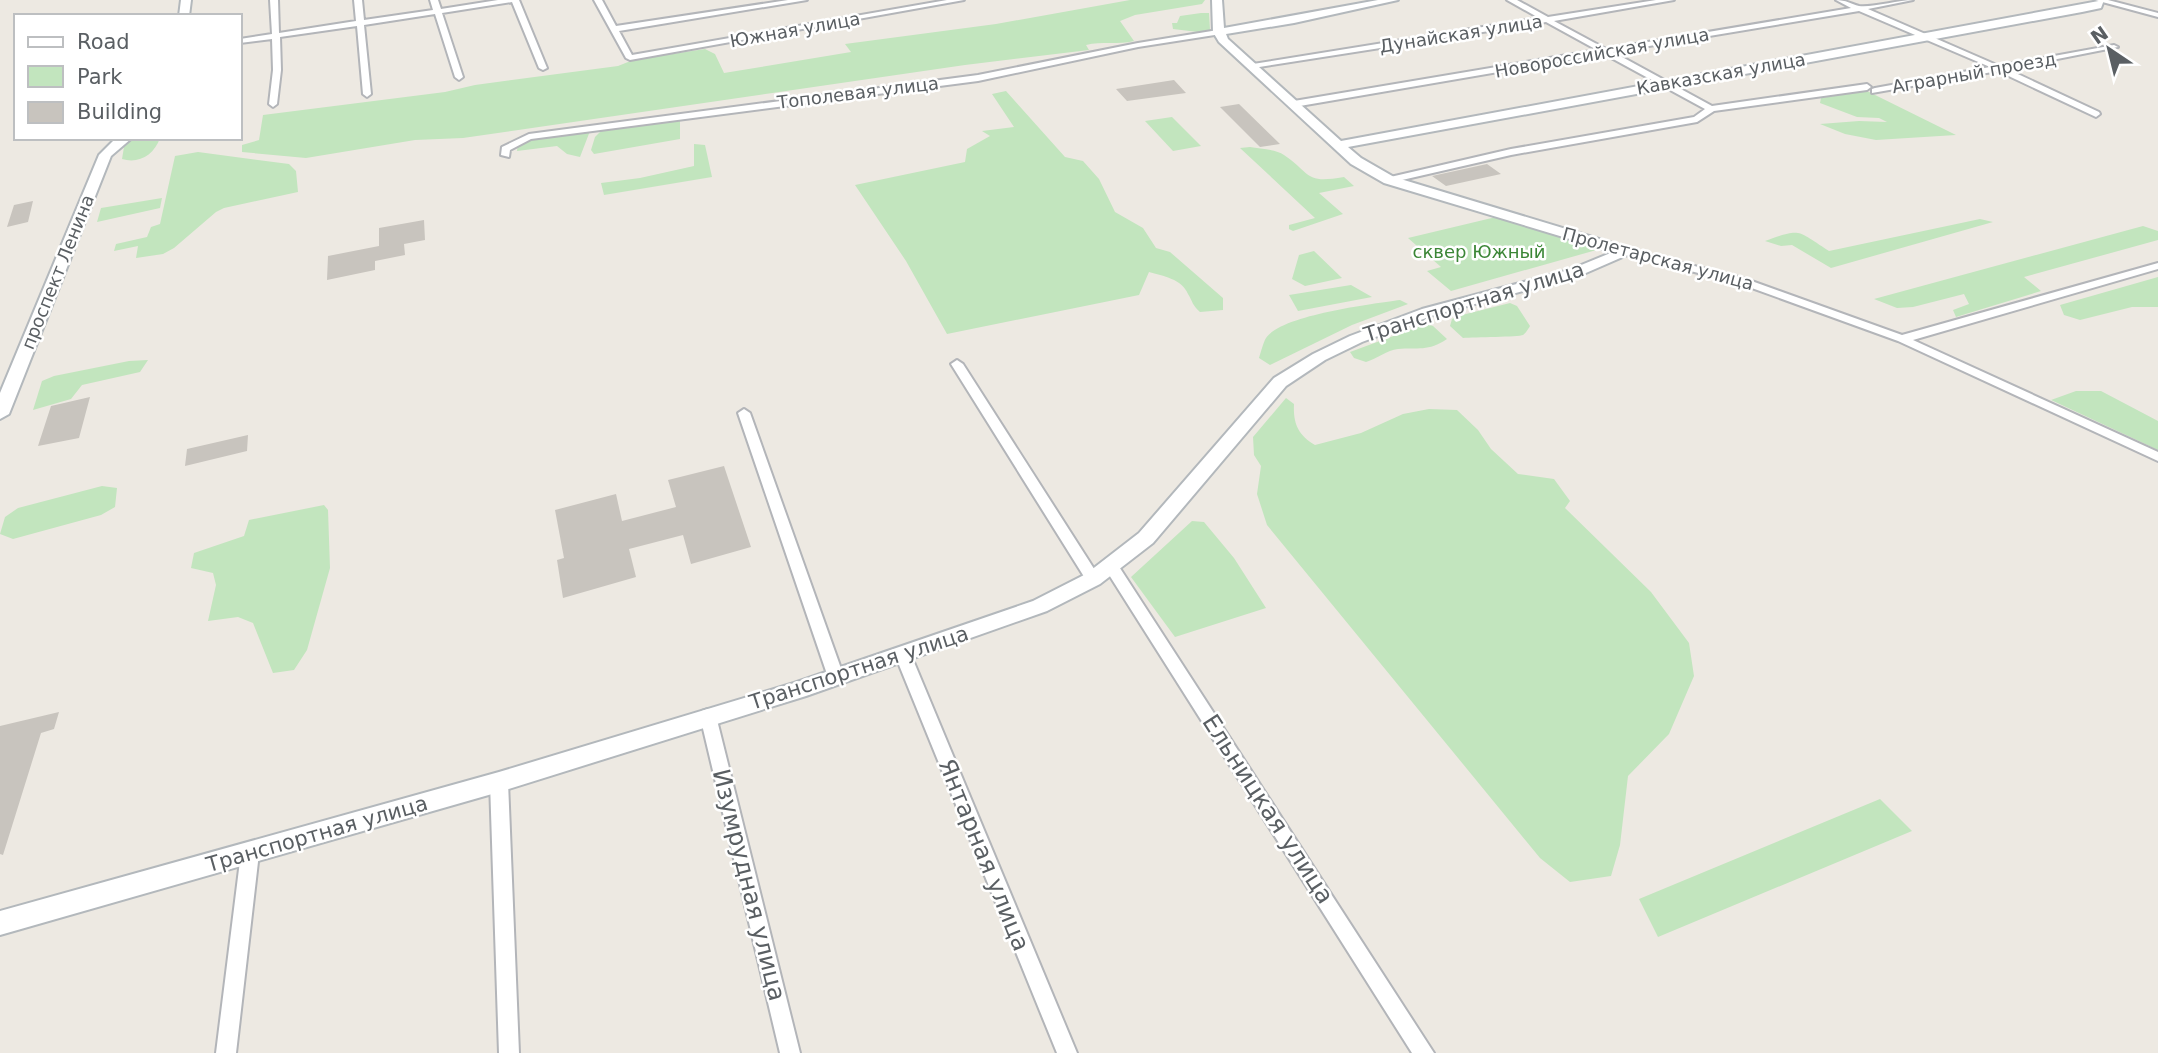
<svg xmlns="http://www.w3.org/2000/svg" width="2158" height="1053" font-family="'DejaVu Sans',sans-serif">
<style>
.green{fill:#c2e5be}
.building{fill:#c8c4be}
.lines{fill:none;stroke-linecap:round;stroke-linejoin:round}
.street-casing{stroke:#b3b5b9;stroke-width:4}
.secondary-casing{stroke:#b3b8bc;stroke-width:4}
.street{fill:#fff;fill-rule:evenodd}
.secondary{fill:#fff;fill-rule:evenodd}
.labels{text-anchor:middle;stroke-width:5;stroke-linejoin:round;paint-order:stroke}
.far-street-label{font-size:18px;fill:#5a5f63;stroke:#fff}
.far-park-label{font-size:18px;fill:#3b8636;stroke:#fff}
.street-label{font-size:21px;fill:#5a5f63;stroke:#fff}
.near-street-label{font-size:24px;fill:#5a5f63;stroke:#fff}
</style>
<rect width="100%" height="100%" fill="#ede9e2"/>
<path class="green" d="M1130 0H1205L1202 4 1135 15 1120 21 1134 41C1118 45 1102 41 1086 45L1089 50 965 65 463 138 415 140 306 158 242 152V145L259 140 263 115 445 92 475 85 618 66 633 60 705 49 715 54 724 73 851 52 845 44 996 24Z
M1201 13H1209L1210 30 1198 32 1173 29 1172 23H1177L1180 16Z
M1006 91 1065 157 1083 161 1099 179 1115 212 1143 228 1156 248 1170 252 1223 298V310L1200 312C1192 305 1193 302 1188 294 1182 279 1163 276 1149 272L1139 295 947 334 906 261 855 185 965 162 967 149 990 136 982 131 1014 127 992 94Z
M1867 91 1956 135 1876 140 1845 134 1820 124 1859 121 1887 122 1879 118 1857 117 1820 103 1821 98Z
M1172 117 1201 146 1173 151 1145 121Z
M680 119V139L594 154 591 150 595 137 603 129Z
M590 131 580 157 567 154 557 146 517 151 518 143 534 138Z
M160 138C154 155 139 164 122 159L124 147 132 139Z
M694 144 705 145 712 177 604 195 601 183 640 178 694 166Z
M1250 147C1260 149 1276 149 1284 155 1312 174 1304 184 1344 177L1354 186 1319 193 1343 214 1293 231 1289 229V225L1315 218 1240 148Z
M198 152 289 164 296 171 298 192 224 208 216 212 174 248 163 254 136 258 138 246 114 251 116 244 147 237 151 227 160 224 175 156Z
M162 198 160 208 97 222 101 208Z
M1496 217 1600 249 1451 291 1427 271 1441 267 1408 238Z
M1980 219 1993 222 1831 268 1792 245 1781 246 1765 241C1802 228 1796 230 1829 251Z
M2143 226 2158 231V240L2024 277 2041 291 1956 317 1953 310 1969 304 1964 294 1913 307 1897 308 1874 299Z
M1314 251 1342 278 1305 286 1292 279 1299 255Z
M2158 277V307H2132L2080 320 2064 315 2060 305Z
M1351 285 1372 297 1298 311 1289 295Z
M1400 300 1408 304 1352 325 1270 365 1259 358C1261 352 1263 343 1266 338 1281 315 1372 304 1400 300Z
M1510 303 1517 306 1530 326C1529 328 1525 334 1523 335 1519 337 1474 337 1463 338L1450 326 1452 319 1458 316Z
M1426 324 1433 326 1447 339C1428 352 1418 347 1398 349 1387 350 1377 359 1366 362L1354 358 1350 352Z
M148 360 140 372 82 385 71 399 33 410 42 381 54 376 129 361Z
M2076 391H2101L2158 421V450L2051 400Z
M1286 398 1294 404C1293 423 1298 435 1315 445L1361 433 1403 414 1429 409 1457 410 1478 430 1491 449 1518 474 1554 479 1570 501 1565 508 1651 592 1689 643 1694 676 1669 734 1628 776 1620 845 1611 876 1570 882 1540 858 1267 525 1257 494 1261 466 1254 455 1253 437Z
M102 486 117 488 115 507 101 515 13 539 0 534 5 517 18 508Z
M324 505 328 510 330 568 307 650 294 670 273 673 253 623 238 617 208 621 216 585 213 573 191 568 194 553 244 536 249 520Z
M1192 521 1204 522 1234 558 1266 608 1175 637 1131 577Z
M1880 799 1912 831 1658 937 1639 899Z"/>
<path class="building" d="M1174 80 1186 93 1127 101 1116 89Z
M1239 104 1280 144 1260 147 1220 107Z
M1487 164 1501 174 1446 186 1432 176Z
M33 201 28 222 7 227 14 205Z
M424 220 425 240 404 244 405 255 375 261V270L327 280 328 256 379 246V228Z
M90 397 79 438 38 446 51 406Z
M248 435 247 451 185 466 187 449Z
M724 466 751 547 691 564 683 535 629 549 636 577 563 598 557 560 564 558 555 510 616 494 622 521 676 507 668 480Z
M59 712 54 729 41 733 3 855 0 854V726Z"/>
<g class="lines">
<defs>
<path id="street" d="M270 0H278L279 33 356 21 354 0H362L364 20 433 10 430 0H438L441 9 498 0H519L547 68 543 70 539 68 512 2 442 13 463 77 459 80 455 77 435 14 364 25 371 94 367 97 363 94 357 26 280 37 281 70 277 104 273 107 269 104 273 70 272 39 240 43V39L272 34Z
M594 0H602L616 26 788 0H807L619 31 632 55 947 0H964L630 60 626 58Z
M1507 0H1517L1548 17 1656 0H1674L1554 21 1606 49 1851 8 1836 0C1846 0 1851 4 1859 6 1871 8 1898 0 1913 0L1868 9 1999 66 2114 45 2118 47 2007 69 2099 112 2100 114 2096 117 1998 71 1872 93V89L1875 88 1990 67 1859 11 1613 52 1712 106 1867 84 1871 87 1867 90 1714 111 1697 122 1511 155 1389 183 1386 182V178L1511 149 1694 117 1705 109 1604 54 1294 107 1290 104 1294 101 1597 50 1546 22 1253 68 1249 66 1253 64 1539 18Z
M2095 0H2108L2158 13V17Z
M1218 30 1222 32 1221 34 1138 47 978 81 531 139 510 150 509 157 501 155 502 147 529 134 978 75 1138 43Z
M1627 249 1746 279 1902 335 2158 263V269L1913 340 2158 452V461L1898 341 1738 283 1623 254V250Z
M957 360 963 364 1098 575 1100 579 1098 583H1088L951 364Z
M744 409 750 413 844 677 842 681 836 683 830 681 828 677 738 413Z
M1111 561 1116 562 1434 1053H1412L1106 570 1104 566Z
M903 649 909 651 911 655 1077 1053H1057L895 655 897 651Z
M708 709 714 711 716 716 800 1053H780L700 716 702 711Z
M499 775 505 777 508 782 519 1053H499L490 782 493 777Z
M250 845 256 847 259 853 236 1053H216L241 853 244 847Z"/>
<path id="secondary" d="M181 0H191L189 16H179Z
M1212 0H1222L1224 28 1378 0H1398L1294 23 1226 34 1228 39 1341 141 2104 0 2101 8 2082 12 1348 147 1361 158 1394 177 1632 249 1634 252 1579 276 1434 315 1362 342 1325 360 1286 386 1153 543 1100 584 1047 611 806 696 499 792 0 935V911L499 772 794 683 1033 601 1086 574 1139 533 1274 378 1313 354 1350 336 1422 309 1569 270 1613 252 1384 183 1351 164 1219 42 1213 32Z
M116 138H132L111 156 9 414 0 419V393L99 155Z"/>
</defs>
<use href="#street" class="street-casing"/>
<use href="#secondary" class="secondary-casing"/>
<use href="#street" class="street"/>
<use href="#secondary" class="secondary"/>
</g>
<g class="labels">
<g class="far-street-label">
<text transform="translate(795 30) rotate(-10)" y="6">Южная улица</text>
<text transform="translate(1461 34) rotate(-9)" y="6">Дунайская улица</text>
<text transform="translate(1602 53) rotate(-10)" y="6">Новороссийская улица</text>
<text transform="translate(1974 73) rotate(-10)" y="6">Аграрный проезд</text>
<text transform="translate(1721 74) rotate(-10)" y="6">Кавказская улица</text>
<text transform="translate(858 93) rotate(-7)" y="6">Тополевая улица</text>
<text transform="translate(1658 259) rotate(15)" y="6">Пролетарская улица</text>
<text transform="translate(58 272) rotate(-68)" y="6">проспект Ленина</text>
</g>
<g class="far-park-label">
<text x="1479" y="258">сквер Южный</text>
</g>
<g class="street-label">
<text transform="translate(1474 302) rotate(-17)" y="7">Транспортная улица</text>
<text transform="translate(859 668) rotate(-18)" y="7">Транспортная улица</text>
<text transform="translate(317 834) rotate(-16)" y="7">Транспортная улица</text>
</g>
<g class="near-street-label">
<text transform="translate(1268 809) rotate(57)" y="8">Ельницкая улица</text>
<text transform="translate(984 855) rotate(68)" y="8">Янтарная улица</text>
<text transform="translate(749 885) rotate(76)" y="8">Изумрудная улица</text>
</g>
</g>
<rect x="14" y="14" width="228" height="126" fill="#ffffff" stroke="#bdbfc1" stroke-width="2"/>
<rect x="28" y="37" width="35" height="10" fill="#ffffff" stroke="#bdbfc1" stroke-width="2"/>
<text x="77" y="49" font-size="21" fill="#5a5f63">Road</text>
<rect x="28" y="66" width="35" height="21" fill="#c2e5be" stroke="#bdbfc1" stroke-width="2"/>
<text x="77" y="84" font-size="21" fill="#5a5f63">Park</text>
<rect x="28" y="102" width="35" height="21" fill="#c8c4be" stroke="#bdbfc1" stroke-width="2"/>
<text x="77" y="119" font-size="21" fill="#5a5f63">Building</text>
<g transform="translate(2109 49) rotate(325)" stroke="#ffffff" stroke-width="5" paint-order="stroke">
<path d="M0-5L12 26L0 18L-12 26Z" fill="#5a5f63"/>
<text y="-10" font-size="19" font-weight="bold" text-anchor="middle" fill="#5a5f63">N</text>
</g>
</svg>
